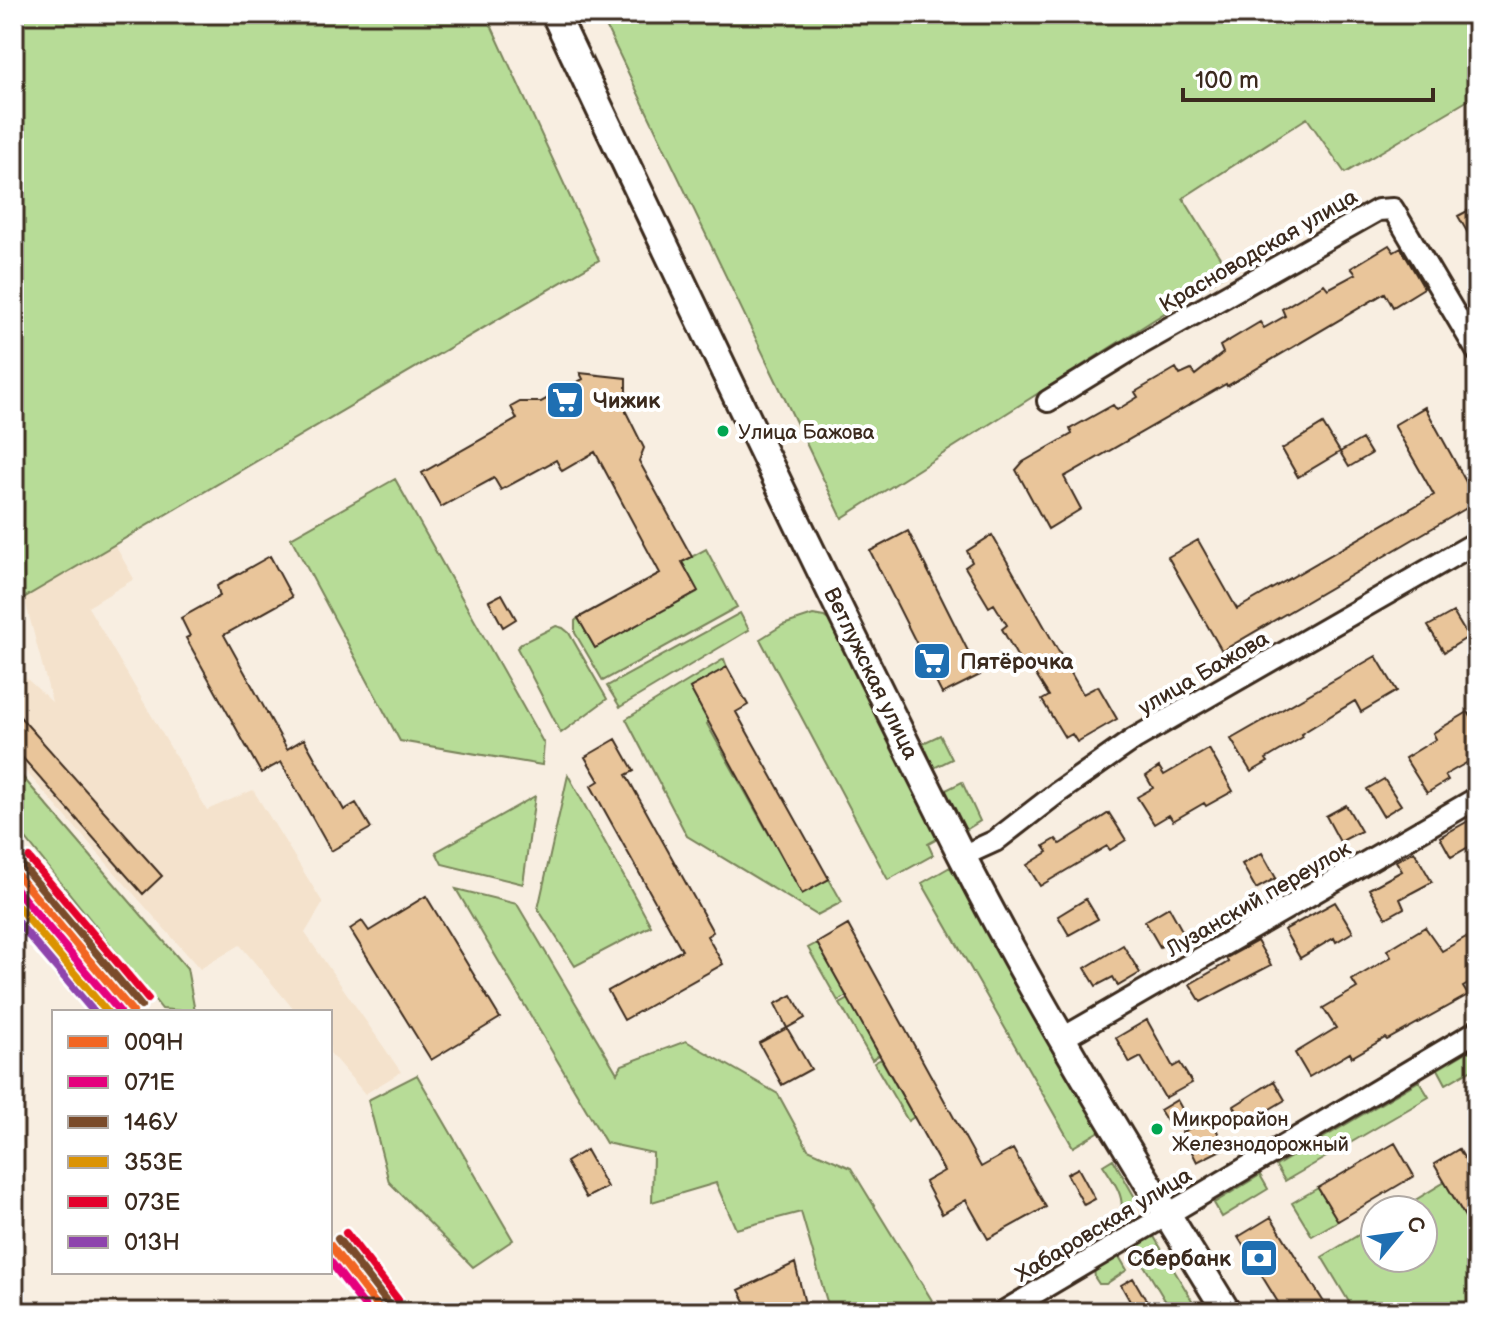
<svg xmlns="http://www.w3.org/2000/svg" width="1491" height="1326" font-family="'Balsamiq Sans',sans-serif">
<style>
.built{fill:#f4e2cc}
.green{fill:#b7dc97;stroke:#79835a;stroke-width:2}
.building{fill:#e9c59a;stroke:#3b2a1e;stroke-width:2}
.lines{fill:none;stroke-linecap:round;stroke-linejoin:round}
.minor-casing{stroke:#3b2a1e;stroke-width:26}
.major-casing{stroke:#3b2a1e;stroke-width:32}
.minor{stroke:#fff;stroke-width:20}
.major{stroke:#fff;stroke-width:26}
.rail-1-casing{stroke:#fff;stroke-width:14}
.rail-2-casing{stroke:#fff;stroke-width:14}
.rail-3-casing{stroke:#fff;stroke-width:14}
.rail-4-casing{stroke:#fff;stroke-width:14}
.rail-5-casing{stroke:#fff;stroke-width:14}
.rail-6-casing{stroke:#fff;stroke-width:14}
.rail-1{stroke:#f26522;stroke-width:8}
.rail-2{stroke:#e5007d;stroke-width:8}
.rail-3{stroke:#7a4b2a;stroke-width:8}
.rail-4{stroke:#db9304;stroke-width:8}
.rail-5{stroke:#e4002b;stroke-width:8}
.rail-6{stroke:#8e44ad;stroke-width:8}
.bus-dot{fill:#00a651;stroke:#fff;stroke-width:3}
.labels{text-anchor:middle;stroke-width:8;stroke-linejoin:round;paint-order:stroke}
.bus-label{font-size:20px;fill:#3b2a1e;stroke:#fff;text-anchor:start}
.street-label{font-size:22px;fill:#3b2a1e;stroke:#fff}
.poi-label{font-size:22px;font-weight:bold;fill:#3b2a1e;stroke:#fff;text-anchor:start}
</style>
<rect width="100%" height="100%" fill="#f8eee1"/>
<filter id="ink" filterUnits="userSpaceOnUse"><feTurbulence type="fractalNoise" baseFrequency=".0125" numOctaves="2"/><feDisplacementMap in="SourceGraphic" scale="16" xChannelSelector="R" yChannelSelector="G"/><feConvolveMatrix kernelMatrix="1 2 1 2 8 2 1 2 1" color-interpolation-filters="sRGB"/></filter>
<g filter="url(#ink)">
<path class="built" d="M105 527 134 579 88 607 207 810 253 790 323 903 305 933 401 1072 365 1094 330 1053V1012H296L240 945 200 969 14 758V667L52 702 19 578Z"/>
<path class="green" d="M14 14H486L599 260 15 603Z
M600 14H1477V95L1345 173 1307 118 1183 198 1229 272 842 518Z
M395 479 544 744 542 765 400 741 291 538Z
M706 549 737 607 603 681 575 633V621L578 618 595 648 697 592 682 562Z
M740 613 749 630 620 707 607 686Z
M813 615 824 617 835 625 939 838 928 844 933 855 888 880 760 639 783 625Z
M556 626 563 628 569 633 607 699 561 733 517 648 522 643Z
M724 659 727 667 690 688 709 722 707 724 802 893 829 879 842 902 817 915 687 836 626 719Z
M940 735 952 759 934 768 923 743Z
M14 767 187 968 195 1012 162 1009 14 824Z
M568 775 651 926 575 966 538 909Z
M962 782 980 821 964 831 944 791Z
M535 796 523 884 442 864 436 852Z
M950 867 1100 1131 1073 1147 922 883Z
M456 889 517 904 617 1073 622 1065 686 1041 778 1094 808 1149 851 1168 933 1302 867 1312H830L801 1212 736 1229 716 1183 652 1202 653 1153 606 1143Z
M817 943 847 996 838 1001 808 948Z
M849 999 879 1055 872 1060 840 1004Z
M1477 1046V1066L1446 1084 1438 1069Z
M881 1059 914 1117 908 1121 874 1063Z
M417 1075 513 1240 473 1267 389 1182 368 1100Z
M1419 1081 1429 1097 1285 1181 1276 1166Z
M1113 1159 1137 1201 1121 1212C1125 1195 1112 1179 1103 1165Z
M1260 1175 1268 1189 1222 1217 1214 1203Z
M1445 1182 1477 1237V1312H1355L1322 1257 1375 1225V1258H1423V1210H1399Z
M1318 1188 1338 1221 1312 1236 1292 1203Z
M1153 1235 1199 1312H1172L1133 1247Z
M1117 1253 1127 1270 1106 1284H1099L1095 1278 1094 1268Z"/>
<path class="building" d="M1477 206V249L1458 216Z
M1389 245 1394 252 1401 248 1424 288 1393 307 1385 293 1227 386 1226 384 1064 477 1081 509 1048 529 1016 470 1023 462 1072 434 1070 429 1113 405 1117 410 1138 397 1135 392 1176 368 1180 375 1191 370 1195 375 1223 353 1220 346 1260 322 1264 328 1285 316 1282 309 1324 284 1328 289 1356 274 1351 268Z
M580 373 626 378V412L644 448 639 461 692 557 682 562 698 591 595 648 578 618 660 573 595 452 562 471 556 460 501 490 494 478 441 507 422 473 517 419 511 407 520 402H541L583 379Z
M1425 407 1477 502 1222 651 1168 557 1198 540 1237 609 1434 495 1394 425Z
M1323 424 1340 452 1298 477 1282 449Z
M1362 439 1371 454 1349 467 1340 452Z
M908 531 980 675 942 694 870 551Z
M992 535 1083 694 1098 686 1117 719 1077 742 1072 734 1065 738 1042 700 1049 696 1032 669 1026 672 1002 629 1007 625 994 604 989 607 965 567 972 562 967 551Z
M270 556 292 597 224 635 287 749 304 739 344 810 356 803 371 828 331 851 281 762 261 773 186 638 190 636 181 618 220 596 217 586Z
M502 594 516 619 503 627 489 601Z
M1453 612 1468 637 1444 652 1428 626Z
M1376 656 1397 691 1361 712 1355 701 1301 734 1303 737 1266 759 1268 762 1251 772 1231 739Z
M727 667 748 705 736 712 829 879 802 894 690 688Z
M14 710 162 876 143 894 14 748Z
M1468 712 1477 727V757L1445 775 1448 780 1427 793 1405 758 1436 739 1433 733Z
M616 739 634 771 626 775 713 932 707 936 723 964 624 1020 608 991 682 950 591 786 599 781 585 757Z
M1209 749 1233 791 1206 806 1204 803 1173 821 1169 815 1154 824 1137 797 1153 788 1146 776 1159 767 1164 775Z
M1384 779 1401 805 1383 816 1367 789Z
M1346 805 1361 831 1340 842 1326 816Z
M1109 813 1126 840 1110 850 1107 846 1040 886 1027 865 1048 852 1044 846 1056 839 1060 844Z
M1470 820 1477 833V842L1451 857 1440 837Z
M1414 851 1432 882 1400 899 1404 908 1386 918 1369 889 1402 871 1396 861Z
M1262 853 1276 878 1256 889 1242 864Z
M426 896 500 1018 431 1060 350 929 362 921 369 931Z
M1086 899 1098 919 1069 935 1058 916Z
M1335 902 1353 932 1336 942 1334 938 1300 958 1284 930Z
M1169 907 1184 934 1160 947 1145 921Z
M848 925 981 1167 1013 1149 1046 1207 988 1239 966 1200 942 1214 925 1182 944 1171 817 943Z
M1425 927 1442 951 1466 937 1477 955V979L1463 987 1468 995 1387 1040 1385 1038 1352 1057 1350 1053 1309 1077 1295 1053 1336 1028 1323 1008 1357 988 1352 980 1391 957 1387 950Z
M1257 941 1271 965 1201 1002 1190 984 1228 962 1226 958Z
M1123 945 1140 973 1118 986 1113 977 1096 986 1085 968Z
M792 995 805 1018 787 1028 775 1004Z
M1147 1020 1173 1067 1180 1063 1192 1083 1165 1098 1141 1057 1130 1063 1116 1038Z
M787 1028 811 1069 782 1085 759 1043Z
M1274 1081 1285 1100 1245 1124 1234 1106Z
M1177 1100 1185 1114 1168 1123 1160 1110Z
M1211 1118 1225 1148 1197 1162 1182 1132Z
M1395 1143 1414 1176 1338 1221 1318 1188Z
M1459 1149 1477 1180V1237L1434 1164Z
M586 1150 607 1187 586 1198 566 1162Z
M1078 1168 1095 1199 1084 1205 1067 1174Z
M1271 1217 1330 1312H1284L1238 1237Z
M795 1263 807 1312H751L739 1290Z
M1133 1278 1153 1312H1136L1121 1285Z"/>
<g class="lines">
<defs>
<path id="minor" d="M1048 401 1139 345 1378 210 1393 209 1477 351
M962 856 995 841 1057 793 1134 739 1477 542
M1063 1038 1477 798
M1003 1312 1477 1031"/>
<path id="major" d="M555 14C688 295 821 577 961 854 1041 1011 1135 1162 1227 1312"/>
</defs>
<use href="#minor" class="minor-casing"/>
<use href="#major" class="major-casing"/>
<use href="#minor" class="minor"/>
<use href="#major" class="major"/>
<defs>
<path id="rail-1" d="M14 871 133 1012
M330 1245 382 1312"/>
<path id="rail-2" d="M14 887 120 1012
M330 1261 369 1312"/>
<path id="rail-3" d="M22 865 141 1006
M338 1239 390 1306"/>
<path id="rail-4" d="M14 902 107 1012"/>
<path id="rail-5" d="M29 858 148 999
M346 1233 398 1300"/>
<path id="rail-6" d="M14 918 94 1012"/>
</defs>
<use href="#rail-1" class="rail-1-casing"/>
<use href="#rail-2" class="rail-2-casing"/>
<use href="#rail-3" class="rail-3-casing"/>
<use href="#rail-4" class="rail-4-casing"/>
<use href="#rail-5" class="rail-5-casing"/>
<use href="#rail-6" class="rail-6-casing"/>
<use href="#rail-1" class="rail-1"/>
<use href="#rail-2" class="rail-2"/>
<use href="#rail-3" class="rail-3"/>
<use href="#rail-4" class="rail-4"/>
<use href="#rail-5" class="rail-5"/>
<use href="#rail-6" class="rail-6"/>
</g>
</g>
<defs>
<symbol id="supermarket-square" viewBox="-11 -11 22 22"><rect x="-9" y="-9" width="18" height="18" rx="4" fill="#1f6fb2" stroke="#fff"/><path d="M-6-5.5h2.5l.6 2H6L4.5 2H-2.5L-4.4-4H-6ZM-1.5 3.2a1.3 1.3 0 1 0 .1 0ZM3 3.2a1.3 1.3 0 1 0 .1 0Z" fill="#fff"/></symbol>
<symbol id="bank-square" viewBox="-11 -11 22 22"><rect x="-9" y="-9" width="18" height="18" rx="4" fill="#1f6fb2" stroke="#fff"/><path d="M-6-4H6V4H-6ZM0-2.3a2.3 2.3 0 1 0 0 4.6a2.3 2.3 0 1 0 0-4.6Z" fill="#fff"/></symbol>
</defs>
<g fill-rule="evenodd">
<use href="#supermarket-square" x="543" y="378" width="44" height="44"/>
<use href="#supermarket-square" x="910" y="639" width="44" height="44"/>
<use href="#bank-square" x="1237" y="1236" width="44" height="44"/>
</g>
<g class="bus-dot">
<circle cx="723" cy="431" r="7"/>
<circle cx="1157" cy="1129" r="7"/>
</g>
<g class="labels">
<g class="bus-label">
<text x="738" y="439">Улица Бажова</text>
<text x="1172" y="1126">Микрорайон<tspan x="1172" dy="25">Железнодорожный</tspan></text>
</g>
<g class="street-label">
<text transform="translate(1258 250) rotate(-30)" y="8">Красноводская улица</text>
<text transform="translate(1203 672) rotate(-30)" y="8">улица Бажова</text>
<text transform="translate(872 673) rotate(64)" y="8">Ветлужская улица</text>
<text transform="translate(1258 898) rotate(-30)" y="8">Лузанский переулок</text>
<text transform="translate(1103 1224) rotate(-31)" y="8">Хабаровская улица</text>
</g>
<g class="poi-label">
<text x="593" y="408">Чижик</text>
<text x="960" y="669">Пятёрочка</text>
<text x="1231" y="1266" text-anchor="end">Сбербанк</text>
</g>
</g>
<rect width="1491" height="1326" fill="none" stroke="#fff" stroke-width="48"/>
<rect x="24" y="24" width="1443" height="1278" fill="none" stroke="#3b2a1e" stroke-width="3" filter="url(#ink)"/>
<rect x="52" y="1010" width="280" height="264" fill="#ffffff" stroke="#b1aaa5" stroke-width="2"/>
<rect x="68" y="1036" width="40" height="12" fill="#f26522" stroke="#b1aaa5" stroke-width="2"/>
<text x="124" y="1050" font-size="24" fill="#3b2a1e">009Н</text>
<rect x="68" y="1076" width="40" height="12" fill="#e5007d" stroke="#b1aaa5" stroke-width="2"/>
<text x="124" y="1090" font-size="24" fill="#3b2a1e">071Е</text>
<rect x="68" y="1116" width="40" height="12" fill="#7a4b2a" stroke="#b1aaa5" stroke-width="2"/>
<text x="124" y="1130" font-size="24" fill="#3b2a1e">146У</text>
<rect x="68" y="1156" width="40" height="12" fill="#db9304" stroke="#b1aaa5" stroke-width="2"/>
<text x="124" y="1170" font-size="24" fill="#3b2a1e">353Е</text>
<rect x="68" y="1196" width="40" height="12" fill="#e4002b" stroke="#b1aaa5" stroke-width="2"/>
<text x="124" y="1210" font-size="24" fill="#3b2a1e">073Е</text>
<rect x="68" y="1236" width="40" height="12" fill="#8e44ad" stroke="#b1aaa5" stroke-width="2"/>
<text x="124" y="1250" font-size="24" fill="#3b2a1e">013Н</text>
<g transform="translate(1399 1234) rotate(61)"><circle r="38" fill="#ffffff" stroke="#b1aaa5" stroke-width="2"/>
<path d="M0-6L14 30L0 20L-14 30Z" fill="#1f6fb2"/>
<text y="-12" font-size="22" font-weight="bold" text-anchor="middle" fill="#3b2a1e">С</text>
</g>
<path d="M1183 88v12h250v-12" fill="none" stroke="#3b2a1e" stroke-width="4"/>
<text x="1195" y="88" font-size="24" fill="#3b2a1e" stroke="#ffffff" stroke-width="6" paint-order="stroke">100 m</text>
</svg>
